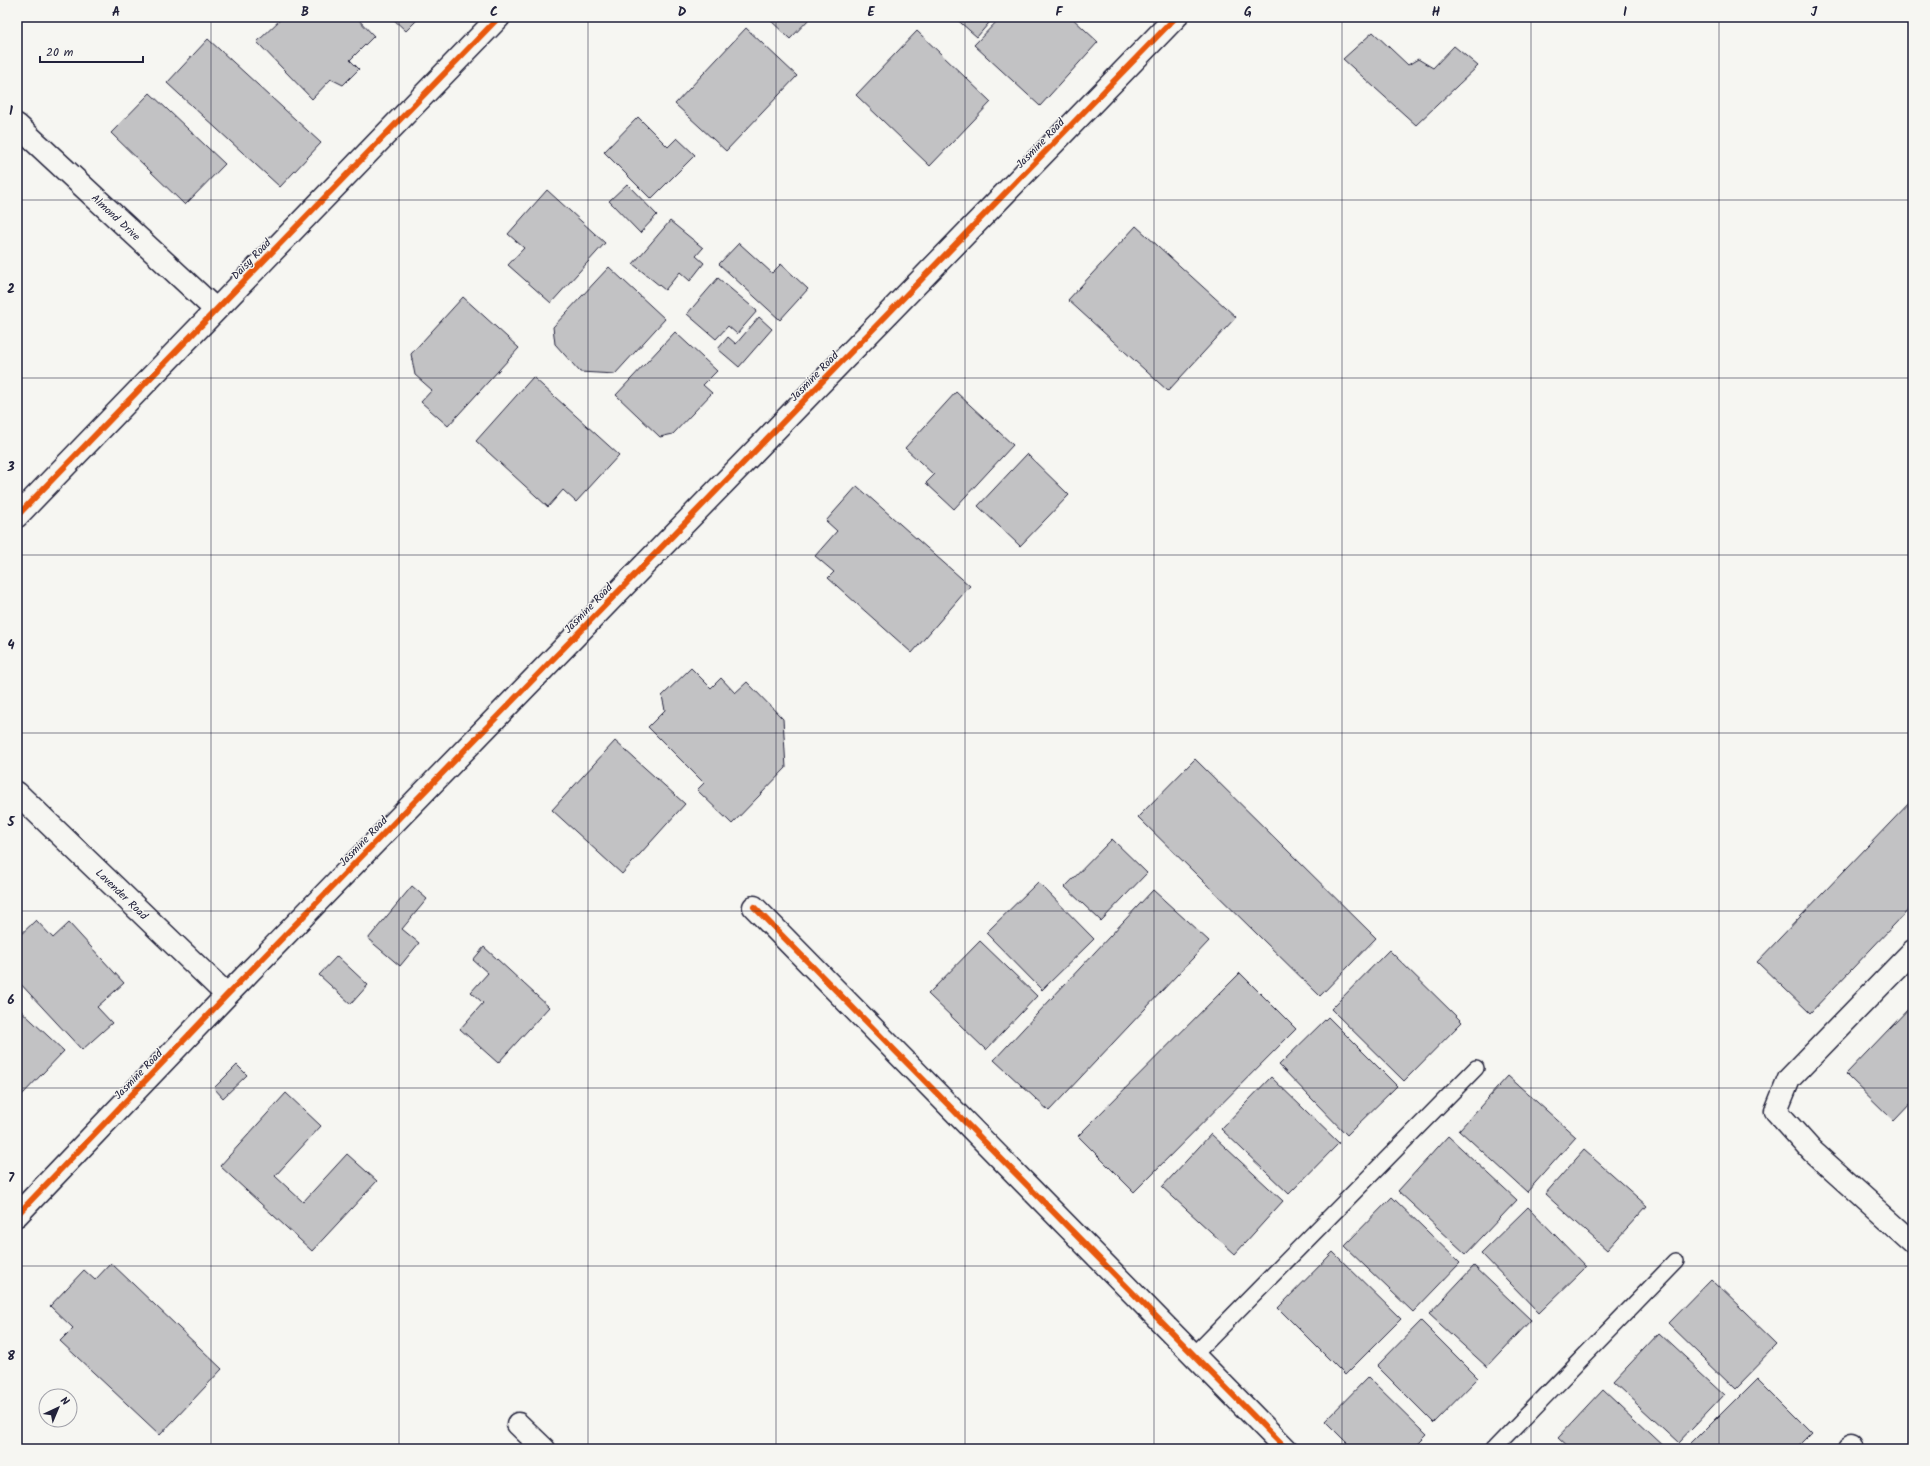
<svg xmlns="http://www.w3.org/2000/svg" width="1930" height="1466" font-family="Kalam,sans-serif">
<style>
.building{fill:#c2c2c4;stroke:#22223b}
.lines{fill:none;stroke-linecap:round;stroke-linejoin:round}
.service-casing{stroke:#22223b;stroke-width:18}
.minor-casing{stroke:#22223b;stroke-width:25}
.service{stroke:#f6f6f2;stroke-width:15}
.minor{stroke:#f6f6f2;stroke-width:22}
.cycleway-casing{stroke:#f6f6f2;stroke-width:8}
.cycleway{stroke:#e8590c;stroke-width:6}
.grid{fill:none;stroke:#22223b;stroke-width:1;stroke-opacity:0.55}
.labels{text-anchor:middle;stroke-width:3;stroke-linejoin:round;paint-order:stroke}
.street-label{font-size:11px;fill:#22223b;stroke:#f6f6f2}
.neatline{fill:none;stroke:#22223b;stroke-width:1.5}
.grid-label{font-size:13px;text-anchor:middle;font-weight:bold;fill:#22223b}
</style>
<rect width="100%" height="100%" fill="#f6f6f2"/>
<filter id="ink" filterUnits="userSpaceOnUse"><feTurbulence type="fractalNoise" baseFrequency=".025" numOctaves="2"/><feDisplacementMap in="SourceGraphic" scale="8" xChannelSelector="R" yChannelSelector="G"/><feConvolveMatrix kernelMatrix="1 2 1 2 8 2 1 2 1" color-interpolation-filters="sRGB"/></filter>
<g filter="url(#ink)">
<path class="building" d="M283 17H356L374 36 350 60 359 69 343 85 331 79 312 99 257 42Z
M391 17H420L406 31Z
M767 17H811L790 39Z
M954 17H994L977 37Z
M1001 17H1071L1098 42 1040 106 974 45Z
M746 28 797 76 726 151 675 104Z
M917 31 991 102 930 166 856 95Z
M1373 32 1408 65 1418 59 1433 68 1454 46 1478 66 1416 125 1343 59Z
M208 39 321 143 280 187 167 83Z
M150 93 225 164 185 205 111 133Z
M638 117 668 147 677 138 695 155 651 199 604 152Z
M627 184 657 215 640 233 609 201Z
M547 190 605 243 551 303 508 265 524 248 508 234Z
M670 221 703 248 696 256 704 263 690 281 680 272 665 290 633 264Z
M1136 226 1236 317 1168 391 1068 300Z
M739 243 772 273 781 264 808 289 780 320 719 264Z
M609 267 665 319 615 374 580 372 555 344 553 327Z
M718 278 757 311 737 334 728 326 716 339 687 314Z
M463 297 519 348 448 426 421 402 432 390 415 375 411 354Z
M759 317 772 329 739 367 718 349 728 337 736 344Z
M675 332 717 371 703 385 712 393 673 434 660 437 616 395Z
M533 377 619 455 576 502 563 490 548 507 476 441Z
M956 392 1013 445 954 509 926 483 934 475 905 448Z
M1027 454 1069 495 1020 546 978 506Z
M857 486 970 586 912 653 828 578 834 572 815 556 837 531 826 521Z
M691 668 711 688 721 678 735 693 747 682 783 719 786 768 732 824 697 790 704 783 648 727 665 710 662 696Z
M615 741 685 804 622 874 552 810Z
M1195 759 1376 938 1320 996 1138 817Z
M1913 799V905L1810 1013 1757 962Z
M1112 839 1147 873 1101 921 1065 887Z
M1038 882 1094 939 1042 990 986 933Z
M412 886 427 899 402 929 419 943 400 966 368 939Z
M1153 890 1209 941 1049 1111 994 1060Z
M36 920 53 938 69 923 124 983 97 1007 112 1023 82 1050 17 980V938Z
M980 941 1037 996 986 1050 928 994Z
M484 947 549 1007 498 1063 460 1029 483 1003 471 992 488 973 473 960Z
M1389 950 1462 1022 1404 1081 1331 1009Z
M337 956 368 985 351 1004 319 975Z
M1240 973 1296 1029 1134 1192 1078 1136Z
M1913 1004V1101L1894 1121 1846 1074Z
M17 1007 64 1051 21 1096 17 1092Z
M1328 1017 1397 1086 1347 1135 1279 1065Z
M237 1065 247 1075 223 1098 214 1088Z
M1508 1076 1576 1137 1527 1192 1459 1130Z
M1271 1077 1339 1143 1289 1194 1221 1129Z
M286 1093 321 1126 275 1176 303 1202 347 1154 377 1181 312 1251 220 1166Z
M1211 1134 1283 1201 1235 1254 1162 1187Z
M1448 1136 1517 1200 1466 1254 1398 1191Z
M1584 1150 1647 1206 1607 1250 1545 1194Z
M1392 1197 1460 1263 1413 1312 1344 1246Z
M1528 1207 1586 1267 1539 1313 1481 1253Z
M1333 1252 1401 1319 1345 1375 1278 1308Z
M111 1263 222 1369 160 1435 60 1341 73 1328 50 1306 84 1270 95 1280Z
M1474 1266 1531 1320 1487 1367 1429 1314Z
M1711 1279 1778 1344 1735 1388 1668 1323Z
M1421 1321 1478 1378 1434 1423 1377 1366Z
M1659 1333 1725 1394 1679 1443 1613 1382Z
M1368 1377 1427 1435 1413 1449H1353L1325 1421Z
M1758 1377 1813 1432 1796 1449H1686Z
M1603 1390 1666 1449H1570L1558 1438Z"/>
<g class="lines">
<defs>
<path id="service" d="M1194 1355 1476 1068
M1494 1449 1676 1261"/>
<path id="minor" d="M17 125 216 310
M17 516 499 17
M17 793 227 995
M754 907 1286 1449
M1913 951 1789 1079 1776 1111 1812 1151 1913 1242
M17 1215 227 995 1176 17
M518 1424 544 1449
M1850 1449 1853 1447"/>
</defs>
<use href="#service" class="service-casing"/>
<use href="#minor" class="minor-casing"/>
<use href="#service" class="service"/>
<use href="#minor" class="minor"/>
<defs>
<path id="cycleway" d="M17 516 499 17
M754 907 1286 1449
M17 1215 227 995 1176 17"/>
</defs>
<use href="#cycleway" class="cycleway-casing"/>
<use href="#cycleway" class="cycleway"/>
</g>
</g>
<path class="grid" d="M211 17V1449M399 17V1449M588 17V1449M776 17V1449M965 17V1449M1154 17V1449M1342 17V1449M1531 17V1449M1719 17V1449M17 200H1913M17 378H1913M17 555H1913M17 733H1913M17 911H1913M17 1088H1913M17 1266H1913"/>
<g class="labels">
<g class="street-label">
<text transform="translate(1040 143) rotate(-46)" y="4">Jasmine Road</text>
<text transform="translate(116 217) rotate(43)" y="4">Almond Drive</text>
<text transform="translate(251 259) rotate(-46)" y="4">Daisy Road</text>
<text transform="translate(814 376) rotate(-46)" y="4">Jasmine Road</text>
<text transform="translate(588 608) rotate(-46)" y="4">Jasmine Road</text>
<text transform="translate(363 841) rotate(-46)" y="4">Jasmine Road</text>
<text transform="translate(122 894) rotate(44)" y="4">Lavender Road</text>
<text transform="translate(138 1074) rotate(-46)" y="4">Jasmine Road</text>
</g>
</g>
<rect width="1930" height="1466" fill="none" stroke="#f6f6f2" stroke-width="44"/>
<g transform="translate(58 1408) rotate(44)"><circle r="19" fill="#f6f6f2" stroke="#a1a1a9"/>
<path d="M0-3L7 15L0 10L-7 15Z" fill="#22223b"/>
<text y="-6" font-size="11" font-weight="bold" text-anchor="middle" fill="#22223b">N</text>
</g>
<path d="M40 56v6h103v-6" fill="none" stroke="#22223b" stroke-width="2"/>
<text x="46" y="56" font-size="12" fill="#22223b" stroke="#f6f6f2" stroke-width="3" paint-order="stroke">20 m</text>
<rect x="22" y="22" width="1886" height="1422" class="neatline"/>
<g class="grid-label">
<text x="116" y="16">A</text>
<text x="305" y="16">B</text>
<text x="494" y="16">C</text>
<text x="682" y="16">D</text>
<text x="871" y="16">E</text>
<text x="1059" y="16">F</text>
<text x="1248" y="16">G</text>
<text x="1436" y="16">H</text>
<text x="1625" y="16">I</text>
<text x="1814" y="16">J</text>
<text x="11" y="115">1</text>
<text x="11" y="293">2</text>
<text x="11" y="471">3</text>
<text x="11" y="649">4</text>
<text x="11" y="826">5</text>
<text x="11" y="1004">6</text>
<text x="11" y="1182">7</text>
<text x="11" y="1360">8</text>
</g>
</svg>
